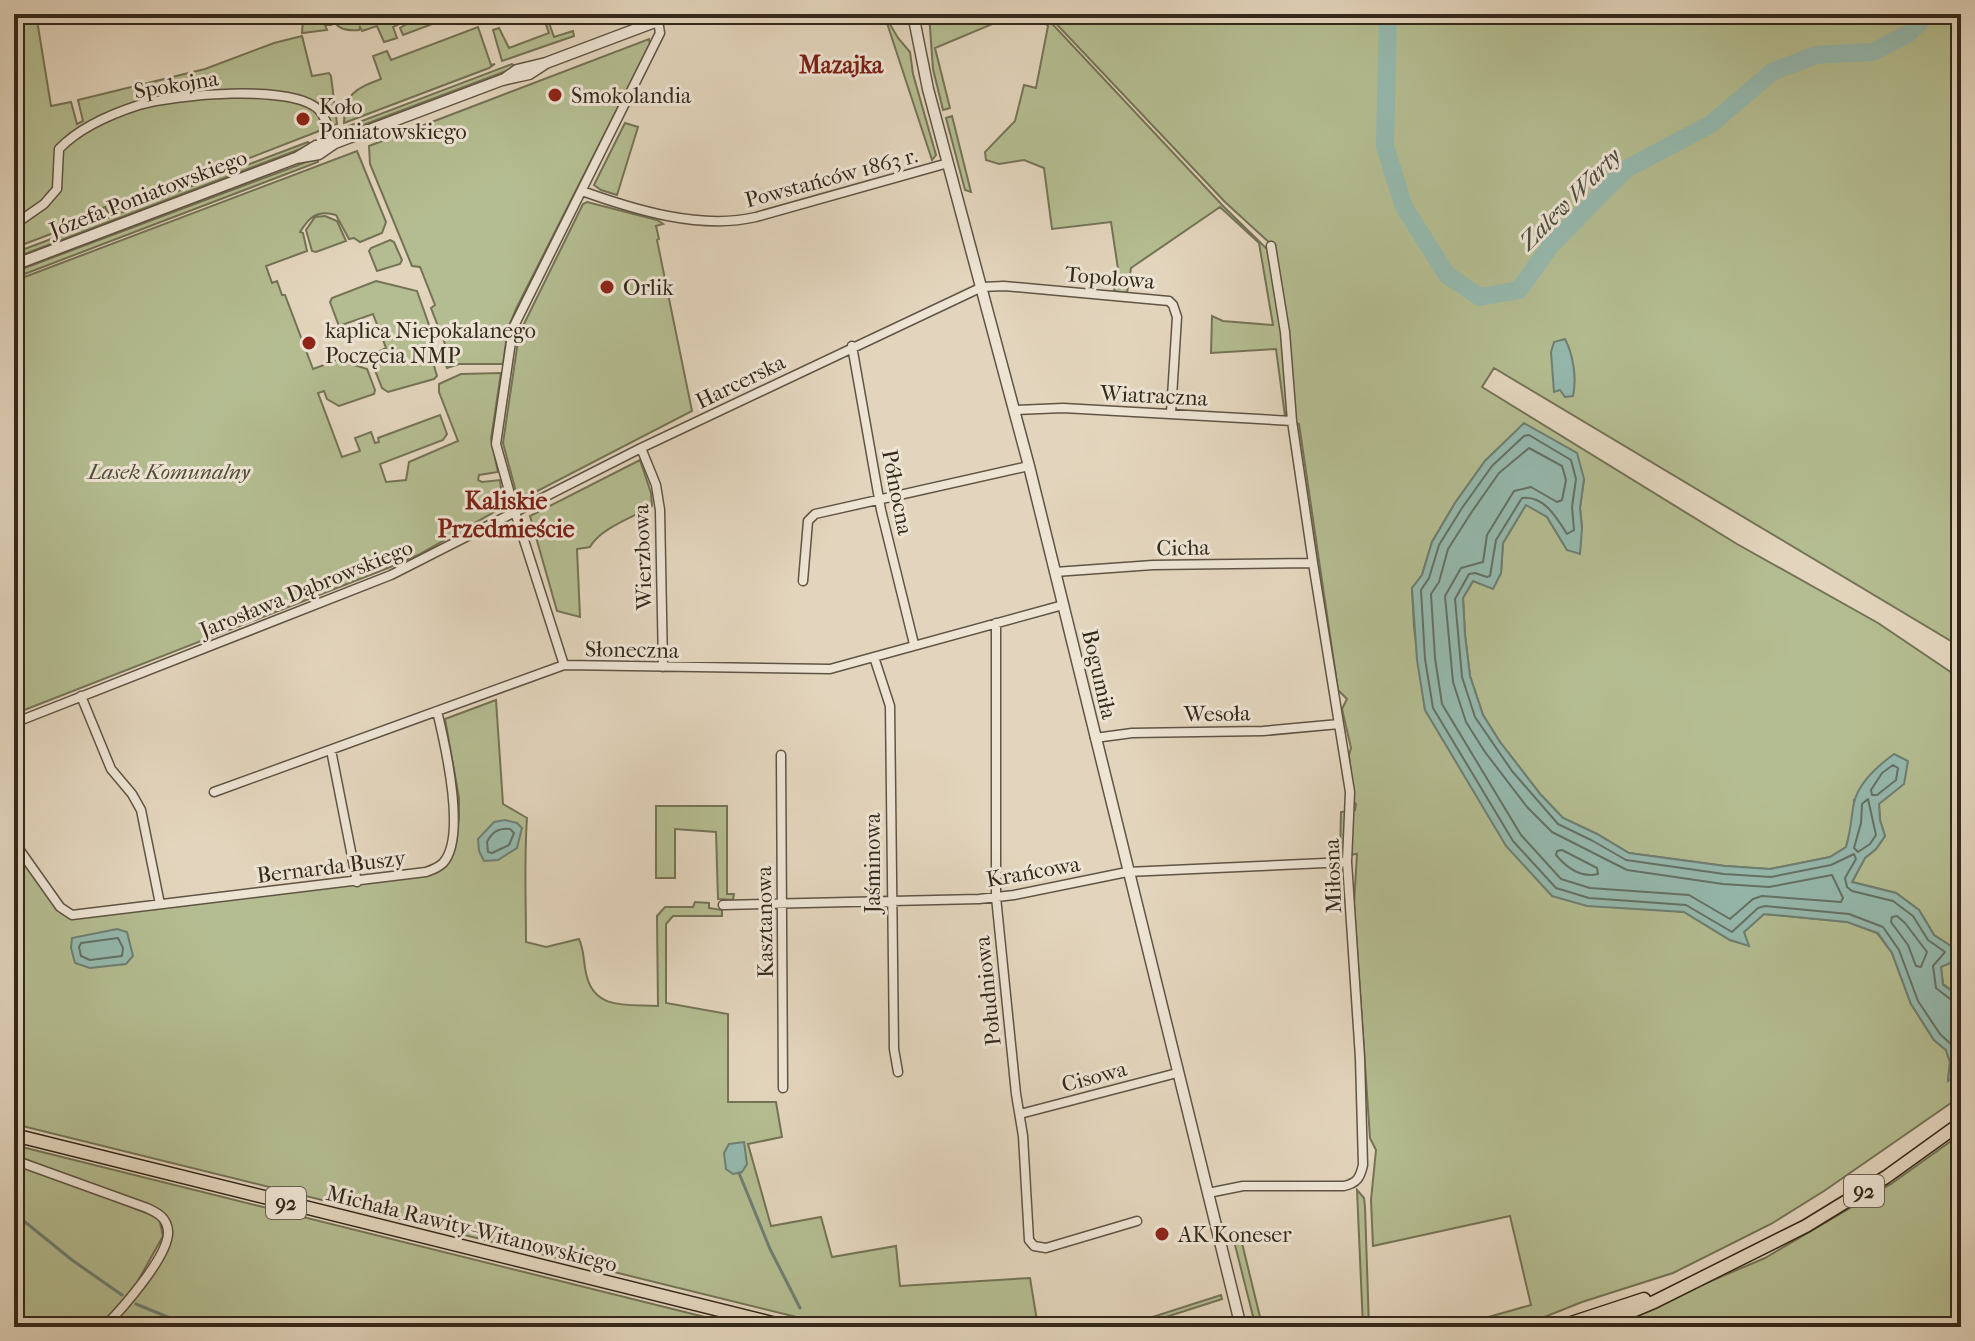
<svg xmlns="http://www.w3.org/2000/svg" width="1975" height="1341" font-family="'IM FELL French Canon',serif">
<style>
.green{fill:#b4bd91;stroke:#747356;stroke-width:2}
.water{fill:#95b9ae;stroke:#6e7f73;stroke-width:2}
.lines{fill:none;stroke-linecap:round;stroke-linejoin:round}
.shore{stroke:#647164;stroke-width:2}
.stream{stroke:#6e7f73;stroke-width:3}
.river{stroke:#95b9ae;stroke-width:18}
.minor-casing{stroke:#605444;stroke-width:11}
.tertiary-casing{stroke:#605444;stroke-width:13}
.primary-casing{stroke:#34291b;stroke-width:15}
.minor{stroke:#ede4d4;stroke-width:8}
.tertiary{stroke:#ede4d4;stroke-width:10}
.primary{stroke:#e3d5bd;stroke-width:12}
.poi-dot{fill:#8f2418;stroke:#ede4d4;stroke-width:3}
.labels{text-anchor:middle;stroke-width:6;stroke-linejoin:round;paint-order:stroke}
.shield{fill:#ede4d4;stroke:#6c6152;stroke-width:2}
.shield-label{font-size:20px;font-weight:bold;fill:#34291b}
.street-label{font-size:22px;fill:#34291b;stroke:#ede4d4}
.poi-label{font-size:22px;fill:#34291b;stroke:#ede4d4;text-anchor:start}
.park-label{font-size:22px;font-style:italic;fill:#544e38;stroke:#ede4d4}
.neighbourhood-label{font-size:24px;font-weight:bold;fill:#7a1f14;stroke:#ede4d4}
.water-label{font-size:24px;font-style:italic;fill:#4c4d40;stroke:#ede4d4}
</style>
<rect width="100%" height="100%" fill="#e3d5bd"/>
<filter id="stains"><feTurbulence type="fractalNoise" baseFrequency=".0025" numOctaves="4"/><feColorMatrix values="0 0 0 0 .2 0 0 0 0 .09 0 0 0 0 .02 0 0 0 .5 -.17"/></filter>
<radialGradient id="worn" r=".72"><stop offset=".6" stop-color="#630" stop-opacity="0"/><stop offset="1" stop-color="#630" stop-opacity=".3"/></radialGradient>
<path class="green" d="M14 14H36L51 106 71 102 77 124 83 121 78 100 205 69 274 43 302 36 312 76 329 73 331 76 337 124 108 213 105 207 99 209 101 215 14 248Z
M302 14H327L331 25H325L327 30 302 33 303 20V22L310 21V17H303Z
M331 14H449L451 17 403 35 400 28 405 25 403 22 393 27 397 38 384 42 377 26 362 31 360 27 359 30C345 31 335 29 331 14Z
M542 14H546L554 37 573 31 574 36 502 61 493 30 499 28 509 48 549 33Z
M884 14 898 38 910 52 913 74 936 155 932 160Z
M929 14H1016L935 48 950 108 943 110 933 69Z
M1036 14H1043L1224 207 1268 250 1284 341 1288 409 1285 416 1276 349 1211 353 1212 316 1223 321 1273 325 1259 243 1220 207 1131 268 1127 293 1114 291 1118 269 1111 222 1052 229 1044 168 1024 160 999 164 986 160 985 152 1015 121 1024 85 1036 88 1048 26Z
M1047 14H1961V647L1494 368 1482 387 1737 544 1878 623 1961 679V997L1943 984 1941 967 1954 948 1934 935 1919 910 1896 893 1852 882 1865 858 1876 849 1885 836 1880 820 1879 804 1854 800 1853 821 1846 847 1830 857 1770 869 1725 866 1629 853 1597 834 1563 818 1541 795 1500 742 1483 715 1470 676 1465 635 1463 598 1473 581 1493 588 1501 573 1503 543 1526 504 1547 517 1567 550 1582 528 1580 508 1584 479 1524 424 1485 461 1455 503 1432 542 1422 575 1412 588 1414 627 1425 710 1452 754 1643 908 1684 912 1730 940 1748 945 1744 932 1764 914 1848 922 1877 933 1892 953 1911 1004 1934 1040 1946 1050 1950 1062 1948 1080 1961 1074V1096L1824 1191 1771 1224 1673 1273 1582 1302 1542 1318 1500 1327H1453L1531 1305 1510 1216 1373 1246 1371 1200 1376 1150 1370 1138 1354 904 1357 854 1340 856 1341 812 1355 810 1356 804 1354 802 1349 755 1351 748 1342 709 1347 699 1338 690 1299 424 1292 421 1272 245 1225 202Z
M478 27 491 65 495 64 489 68 344 123C345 93 355 89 381 79L373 56 387 51 391 60Z
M649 39 650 44 516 309 508 329 503 364H459L447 368 440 347 445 344 431 308 435 305 420 267 412 266 370 164 369 146Z
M512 64 517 67 350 130 346 127Z
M952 116 971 192 965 190 946 118Z
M625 123 638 127 617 195 601 190 594 185Z
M308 142 311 145 14 258V253Z
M357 151 386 222 382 233 360 242 354 238 349 239 336 215C316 209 308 219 300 232L303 233 307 251 266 266 272 283 277 281 282 295H285L313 369 341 359 343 355 352 360 354 365 367 369 375 390 374 394 339 406 327 399 324 391 318 393 342 457 360 451 355 438 371 432 375 443 379 442 378 438 440 415 447 434 443 440 380 464 386 482 406 480 409 462 458 441 439 392V384L461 374 501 373 491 439 498 472 479 475 478 480 482 482 500 480 503 507 418 555 388 568 14 714V281Z
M317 158 318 162 14 278V272Z
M587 202 657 220 663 224 656 226 659 239 657 240 692 411 522 499 516 492 503 443 519 334 583 204Z
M325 216 337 221 346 241 316 252 312 251 306 230 315 217Z
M390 240 394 242 402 260 400 264 377 271 369 251 371 248Z
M376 281 417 291 429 325 431 356 437 376 434 379 388 392 382 388 373 365 377 358 376 353 386 348 373 314 339 326 330 302 332 298Z
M640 460 651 493 652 506C634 517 600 528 590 547L577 549 580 617 557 611 530 516Z
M496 700 503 804 527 818C524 860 526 901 526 942L546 947 579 939C585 952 583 964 587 977 596 1011 630 1004 658 1006L657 916 665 907H693L695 902 709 903V908L722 910V916H673L666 924V1003L728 1014V1102H776L782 1137 748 1144 771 1226 821 1217 832 1257 896 1246 900 1286 1030 1278 1038 1327H837L14 1124V848L61 913 70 917 427 875 433 873 457 834 459 817V798L445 719Z
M656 806H727V894H734L733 900 718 899 716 832 675 829V878H656Z
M1961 1134V1327H1603L1765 1258 1891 1184Z
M14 1145 745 1327H14V1165L56 1177 159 1218 163 1236 124 1306 169 1242 172 1233 169 1222 90 1184 14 1155Z
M1357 1190 1364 1198 1365 1207 1369 1327H1363Z
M1241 1239 1261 1321 1254 1320 1234 1241Z
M1221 1295 1222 1299 1135 1327 1134 1323Z"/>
<path class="water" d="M1565 339C1573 354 1577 378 1573 396L1565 397 1560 390 1554 392 1551 352 1554 342Z
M1524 423 1577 453 1584 479 1580 508 1582 528 1580 554 1567 550 1547 517 1526 505 1503 543 1501 573 1493 589 1473 581 1463 598 1465 635 1470 676 1483 715 1500 742 1541 795 1563 818 1597 834 1629 853 1725 866 1770 869 1830 857 1846 847C1851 831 1851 817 1854 803 1858 783 1879 765 1894 754L1908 761 1904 784 1879 804 1880 820 1885 836 1876 849 1865 858 1852 882 1896 893 1919 910 1934 935 1954 948 1955 961 1941 967 1943 985 1961 997V1074L1948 1081 1950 1062 1946 1050 1934 1040 1911 1004 1892 953 1878 933 1847 922 1764 914 1744 932 1749 946 1730 940 1684 912 1587 906 1552 896 1506 846 1425 710 1417 660 1412 588 1422 575 1432 542 1455 503 1485 461Z
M505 820 517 823 522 828 517 848 498 860 484 861 479 851 478 839 494 822Z
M117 929 127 932 133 956 126 964 90 968 75 963 71 948 72 938Z
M744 1142 747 1164 742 1172 733 1174 726 1169 724 1153 729 1144Z"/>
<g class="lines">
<path class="shore" d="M1529 448 1562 466 1566 480 1562 500 1557 502 1531 487 1514 491 1487 535 1483 562 1461 568 1445 596 1453 682 1466 722 1485 752 1527 807 1552 832 1627 870 1723 884 1769 887 1832 875 1843 898 1841 902 1762 896 1753 899 1730 919 1689 895 1590 888 1561 879 1521 835 1442 704 1435 658 1431 594 1439 582 1448 549 1471 513 1499 473Z
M1893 765 1898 768 1896 780 1877 795H1872L1871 790 1882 773Z
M1868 799 1876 835 1870 844 1858 852 1854 848 1861 823 1862 804Z
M510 829 514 833 509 845 492 853 488 852 487 842C492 832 498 828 510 829Z
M1562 850 1597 868 1598 874C1582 878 1567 868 1556 855L1557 851Z
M1892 917 1897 916 1905 923 1927 952 1921 967 1916 966 1908 945 1891 922Z
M118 938 123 948 122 956 90 960 81 956 79 947 81 943Z
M1961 1003 1954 1002 1936 988 1933 966 1945 952 1928 940 1913 916 1893 901 1852 891 1847 887 1845 878 1856 859 1854 854 1831 865 1771 877 1724 874 1626 860 1593 841 1558 824 1512 771 1475 717 1462 677 1455 599 1469 574 1475 573 1487 577 1490 576 1496 540 1522 498C1544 495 1557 518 1567 534L1574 530 1572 507 1576 479 1571 460 1529 435 1524 436 1492 466 1462 508 1439 545 1429 578 1421 590 1425 659 1433 708 1513 841 1556 888 1589 898 1686 905 1732 932 1758 908 1765 906 1849 914 1883 927 1899 950 1918 1001 1940 1034 1953 1046 1958 1065 1961 1068"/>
<path class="stream" d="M739 1173 770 1249 800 1308
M14 1213 72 1260 122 1295
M136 1304 192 1327"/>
<path class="river" d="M1388 14 1385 146 1404 207 1447 275 1480 297 1519 290 1551 245 1626 169 1711 124 1772 72 1816 55 1873 52 1909 33 1928 14"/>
<defs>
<path id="minor" d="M582 191C635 210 700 230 756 217L948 163
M14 225 44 204 57 189 59 149C79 128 111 114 139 105 173 95 292 83 319 110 326 118 331 133 335 143
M852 346 881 510 914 644
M1014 410 1063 408 1292 421
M641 448 656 485 660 510 663 667
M1055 572 1153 565 1313 563
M803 581 808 521 815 514 1029 466
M996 623V897L1016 1094 1023 1136 1029 1240 1034 1246 1046 1248 1137 1221
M874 657 890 706 894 1049 898 1072
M564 665 515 512 641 448 982 287 1004 286 1169 301 1173 305 1177 317 1171 413
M81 696 111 769 132 794 141 810 160 904
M14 723 391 575 515 512 496 444 513 328 660 33 658 21 651 14
M1095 738 1132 733 1263 731 1339 724
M331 750 357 882
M781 755 783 1088
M214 792 564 665 830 669 1063 605
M14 842 60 907 72 915 426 872C432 870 438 868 443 863 467 837 445 744 437 711
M723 905 979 899 1014 895 1127 872 1347 862
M1020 1114 1177 1073
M14 1160 147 1208C158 1213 167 1218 168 1231 170 1255 121 1310 104 1327
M1208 1193 1243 1186H1344C1357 1183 1360 1178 1363 1165L1360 1058 1347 862 1350 792 1313 563 1292 421 1285 332 1271 246"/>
<path id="tertiary" d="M913 14 928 89 1029 466 1241 1327
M503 80 517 70 546 63 676 14
M298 157 316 146 335 143 502 80 529 74 546 63
M14 265 296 158 319 154 335 143"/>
<path id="primary" d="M14 1135 780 1325 804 1327
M1559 1327 1644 1299
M1594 1327 1654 1302 1806 1226 1886 1177 1961 1123"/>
</defs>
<use href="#minor" class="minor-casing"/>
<use href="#tertiary" class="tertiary-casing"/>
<use href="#primary" class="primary-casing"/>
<use href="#minor" class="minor"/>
<use href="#tertiary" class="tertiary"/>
<use href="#primary" class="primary"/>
</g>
<g class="poi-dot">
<circle cx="555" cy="95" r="8"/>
<circle cx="303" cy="119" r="8"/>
<circle cx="607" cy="287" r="8"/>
<circle cx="309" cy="343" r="8"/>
<circle cx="1162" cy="1234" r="8"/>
</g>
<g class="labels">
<g class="shield">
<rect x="1844" y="1175" width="40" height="32" rx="6"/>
<rect x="266" y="1187" width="40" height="32" rx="6"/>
</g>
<g class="shield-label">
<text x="1864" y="1198">92</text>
<text x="286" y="1210">92</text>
</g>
<g class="street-label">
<text transform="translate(176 84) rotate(-9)" y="8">Spokojna</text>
<text transform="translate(831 177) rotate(-15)" y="8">Powstańców 1863 r.</text>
<text transform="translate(148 193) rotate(-21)" y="8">Józefa Poniatowskiego</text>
<text transform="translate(1110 277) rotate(5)" y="8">Topolowa</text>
<text transform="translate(740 381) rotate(-26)" y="8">Harcerska</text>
<text transform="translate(1154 395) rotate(3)" y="8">Wiatraczna</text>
<text transform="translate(898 492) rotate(79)" y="8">Północna</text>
<text transform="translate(1183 547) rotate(-1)" y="8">Cicha</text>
<text transform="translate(642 557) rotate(-92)" y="8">Wierzbowa</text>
<text transform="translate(306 588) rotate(-22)" y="8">Jarosława Dąbrowskiego</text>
<text transform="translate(632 649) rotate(1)" y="8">Słoneczna</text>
<text transform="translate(1100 674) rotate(77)" y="8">Bogumiła</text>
<text transform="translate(1217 713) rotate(-1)" y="8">Wesoła</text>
<text transform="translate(872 863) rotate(-90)" y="8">Jaśminowa</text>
<text transform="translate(331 866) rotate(-7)" y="8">Bernarda Buszy</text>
<text transform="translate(1033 871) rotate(-10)" y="8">Krańcowa</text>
<text transform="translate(1332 876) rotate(-92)" y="8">Miłosna</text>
<text transform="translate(764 922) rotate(-91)" y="8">Kasztanowa</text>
<text transform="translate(987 991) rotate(-96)" y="8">Południowa</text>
<text transform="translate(1094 1076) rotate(-15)" y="8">Cisowa</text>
<text transform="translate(472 1228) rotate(14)" y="8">Michała Rawity-Witanowskiego</text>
</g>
<g class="poi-label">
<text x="571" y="103">Smokolandia</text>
<text x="319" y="114">Koło<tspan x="319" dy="25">Poniatowskiego</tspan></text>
<text x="623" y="295">Orlik</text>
<text x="325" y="338">kaplica Niepokalanego<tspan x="325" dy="25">Poczęcia NMP</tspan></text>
<text x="1178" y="1242">AK Koneser</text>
</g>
<g class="park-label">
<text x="169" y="479">Lasek Komunalny</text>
</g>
<g class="neighbourhood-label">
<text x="841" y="73">Mazajka</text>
<text x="506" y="509">Kaliskie<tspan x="506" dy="28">Przedmieście</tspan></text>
</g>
<g class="water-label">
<text transform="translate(1570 199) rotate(-45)" y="8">Zalew Warty</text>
</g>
</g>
<rect width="1975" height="1341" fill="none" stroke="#e3d5bd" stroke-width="48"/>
<rect x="16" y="16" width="1943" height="1309" fill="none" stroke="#34291b" stroke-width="4"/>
<rect x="24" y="24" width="1927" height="1293" fill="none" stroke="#34291b" stroke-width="2"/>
<rect width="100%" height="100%" filter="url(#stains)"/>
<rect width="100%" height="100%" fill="url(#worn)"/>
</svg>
